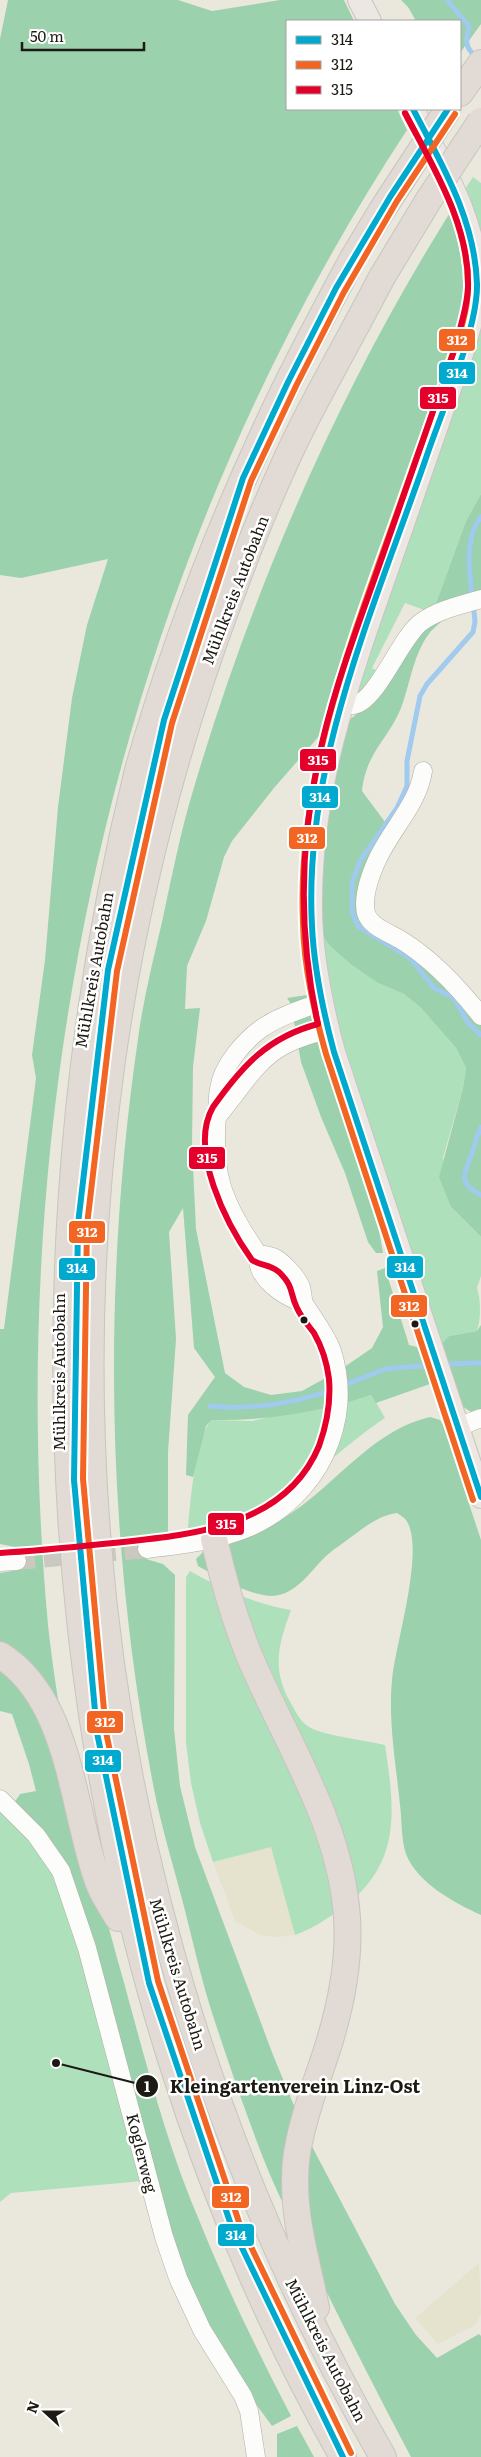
<svg xmlns="http://www.w3.org/2000/svg" width="481" height="2457" font-family="Literata,serif">
<style>
.built{fill:#e5e2ce}
.green{fill:#aee1bb}
.forest{fill:#9bd1ac}
.lines{fill:none;stroke-linecap:round;stroke-linejoin:round}
.stream{stroke:#a0caee;stroke-width:5}
.minor-tunnel{stroke:#cbc9bf;stroke-width:18;stroke-dasharray:18 9;stroke-linecap:butt}
.minor-casing{stroke:#b1afa7;stroke-width:19}
.major-casing{stroke:#c6c5bf;stroke-width:24}
.highway-casing{stroke:#c6c5bf;stroke-width:28}
.minor{stroke:#fcfcfa;stroke-width:18}
.major{stroke:#ede7e4;stroke-width:22}
.highway{stroke:#e2dad4;stroke-width:26}
.highway-bridge-casing{stroke:#c6c5bf;stroke-width:28;stroke-linecap:butt}
.highway-bridge{stroke:#e2dad4;stroke-width:26}
.bus-1-casing{stroke:#fff;stroke-width:10}
.bus-2-casing{stroke:#fff;stroke-width:10}
.bus-3-casing{stroke:#fff;stroke-width:10}
.bus-1{stroke:#00a9ce;stroke-width:6}
.bus-2{stroke:#f26522;stroke-width:6}
.bus-3{stroke:#e4002b;stroke-width:6}
.bus-dot{fill:#1c1a13;stroke:#fff;stroke-width:2}
.labels{text-anchor:middle;stroke-width:5;stroke-linejoin:round;paint-order:stroke}
.street-label{font-size:16px;fill:#1c1a13;stroke:#fff}
.leader{fill:none;stroke:#1c1a13;stroke-width:2}
.callout-dot{fill:#1c1a13;stroke:#fff;stroke-width:2}
.mark-label{font-size:15px;text-anchor:middle;font-weight:bold;fill:#fff}
.callout-label{font-size:18px;text-anchor:middle;font-weight:bold;fill:#1c1a13;stroke:#fff;stroke-width:5;stroke-linejoin:round;paint-order:stroke}
.line-badge{stroke:#fff;stroke-width:2}
.badge-label{font-size:14px;text-anchor:middle;font-weight:bold;fill:#fff}
</style>
<rect width="100%" height="100%" fill="#eae8dd"/>
<path class="built" d="M271 1846 295 1935 277 1937 260 1935 235 1921 213 1862Z
M479 2263 481 2314 475 2325 438 2344 415 2318Z"/>
<path class="green" d="M473 177 481 183V241L463 192Z
M481 313V494L466 521 435 606 427 611 405 603 372 668 379 672 361 691 357 692Z
M322 934 328 944 378 983 404 994 421 1008 456 1048 466 1068 463 1088 443 1158 451 1207 481 1237V1276L477 1288C481 1300 481 1320 477 1331L449 1336 441 1344 338 1026Z
M372 1395 385 1418C337 1450 298 1494 246 1519 227 1528 207 1532 187 1536 190 1511 194 1436 212 1420L252 1421Z
M190 1571C222 1589 255 1604 291 1610 278 1646 271 1670 292 1705 297 1714 301 1723 311 1728 322 1735 370 1741 385 1745 395 1811 402 1864 342 1908 327 1919 312 1929 295 1935L271 1847 213 1862 200 1823 191 1783 186 1743V1577Z
M0 1804 17 1822 53 1874 80 1945 143 2181 11 2193 0 2202Z"/>
<path class="forest" d="M8 0H178L212 11 280 0H344L354 21H287V109H397L407 130C118 570 0 1101 48 1625 61 1745 90 1863 123 1979 145 2059 166 2143 199 2220 226 2287 258 2352 291 2416L272 2426 234 2374 183 2277 66 1869 14 1803 20 1794 36 1791 29 1764 12 1714 0 1711V1573L18 1570 15 1547 0 1544V1329H4L36 1078 32 1055 45 960 58 807 72 698 87 625 108 559 21 578 0 575V39Z
M401 0H481V24L460 53V21H416L408 7Z
M451 211C469 263 470 292 453 345L353 632 320 735 274 788 232 841 224 857 206 921 187 966 185 1009 200 1008 193 1067 192 1147 196 1229 225 1373 244 1387 271 1395 302 1391 340 1370 372 1348 383 1327 377 1271 385 1268 409 1345 417 1347 430 1384 376 1403 371 1395C320 1412 267 1421 212 1420L206 1426 193 1477 186 1475 188 1415 215 1377 194 1348 183 1208 169 1232 176 1339 168 1452V1539L143 1542 146 1559 163 1564 175 1575 174 1729 180 1786 195 1847 273 2055 307 2137 395 2304 416 2335 437 2358 479 2334 481 2336V2457H411C376 2391 342 2324 309 2256 295 2228 280 2199 268 2170 249 2123 232 2073 216 2025 202 1984 193 1941 182 1899 172 1861 160 1822 153 1784 106 1538 102 1286 138 1039 143 1000 153 961 162 922 172 876 181 829 195 784 255 583 340 388 451 211Z
M481 494V593L435 606 466 521Z
M449 616C438 624 430 630 423 643 412 663 409 687 401 708 388 740 366 752 362 791L388 826 360 908 419 959 481 1024V1237L451 1207 439 1177 463 1088 466 1068 456 1048 421 1008 404 994 378 983 352 965 328 944 322 934 320 902 327 804 346 722C382 699 395 657 425 628 431 623 442 619 449 616Z
M307 995 327 1067 379 1231 383 1253H376L368 1242 345 1173 321 1117 301 1062 291 1004 287 998Z
M481 1325V1409L471 1412 462 1406 441 1344 449 1336 477 1331Z
M430 1417 440 1420 443 1425 481 1540V1915C455 1903 417 1883 406 1854 401 1839 402 1820 400 1805 396 1765 388 1720 392 1680 395 1645 426 1548 406 1520 405 1518 400 1515 397 1513 381 1515 367 1525 354 1535 345 1542 335 1548 326 1556 311 1570 297 1595 272 1596 250 1596 218 1577 198 1566L196 1559 204 1551C241 1539 267 1531 300 1507 342 1476 377 1429 430 1417Z
M297 2426 314 2457H277V2434Z"/>
<g class="lines">
<path class="stream" d="M447 0 469 26C466 40 464 47 476 57
M481 517C460 542 473 592 475 622L473 632 427 684 420 696 407 761V786L397 808 360 861 352 883V912L358 926 410 958 434 988 454 998 468 1023 481 1035
M481 1127C477 1136 475 1144 472 1153 466 1172 455 1182 481 1195
M443 1364 481 1363
M342 1386 385 1369 432 1365
M210 1406C254 1410 293 1404 334 1389"/>
<path class="minor-tunnel" d="M17 1561 147 1549"/>
<defs>
<path id="minor" d="M342 702C346 703 350 705 353 705 375 704 400 639 420 623 437 610 461 605 481 599
M423 771C418 804 393 827 378 858 371 873 362 895 366 913 370 927 390 933 401 940 432 959 459 988 481 1016
M217 1117C257 1069 261 1045 328 1030
M304 1304C288 1297 268 1287 260 1269 257 1262 259 1255 254 1248 222 1201 212 1172 217 1116 218 1107 217 1098 219 1089 222 1066 244 1041 262 1028 280 1016 302 1009 322 1002
M458 1427 481 1418
M147 1549C182 1545 217 1541 250 1527 317 1497 355 1422 332 1351 326 1334 315 1321 305 1305 302 1300 303 1293 301 1287 297 1277 282 1261 273 1257 268 1255 262 1255 258 1254
M0 1562 17 1561
M0 1799 36 1835 61 1871 87 1948 164 2237 178 2278 202 2330 243 2396 249 2411 256 2457"/>
<path id="major" d="M359 0 370 21
M413 109C441 165 478 222 477 287 476 309 468 332 462 354 436 428 411 502 385 576 347 684 310 789 311 906 311 956 321 1004 334 1052L481 1497"/>
<path id="highway" d="M460 93 481 63
M382 277C357 325 331 371 306 419 277 476 252 538 230 598 0 1210 57 1892 383 2457
M214 1539C223 1579 234 1618 249 1655 285 1741 341 1823 347 1918 350 1963 340 2010 326 2053 315 2086 303 2118 297 2153 289 2207 306 2256 316 2308
M0 1655C71 1699 72 1810 98 1881 102 1894 111 1906 118 1918
M343 2457C57 1952 0 1329 138 770 171 655 213 543 263 435 290 375 321 318 352 260"/>
</defs>
<use href="#minor" class="minor-casing"/>
<use href="#major" class="major-casing"/>
<use href="#highway" class="highway-casing"/>
<use href="#minor" class="minor"/>
<use href="#major" class="major"/>
<use href="#highway" class="highway"/>
<defs>
<path id="highway-bridge" d="M352 260 382 210 448 109
M382 277 428 201 481 121"/>
</defs>
<use href="#highway-bridge" class="highway-bridge-casing"/>
<use href="#highway-bridge" class="highway-bridge"/>
<defs>
<path id="bus-1" d="M413 109C442 165 475 219 477 284 478 329 441 413 426 458 374 608 303 764 312 926 314 969 323 1011 334 1052L481 1497
M343 2457 231 2225 149 1983 97 1733 74 1480 78 1224 108 970 164 720 243 478 288 382 336 288 390 197 448 109"/>
<path id="bus-2" d="M405 113C433 167 469 224 468 287 468 316 455 346 446 373 436 403 426 432 415 462 364 610 296 763 303 923 304 968 314 1011 326 1054L473 1500
M351 2453 239 2222 158 1981 106 1732 83 1479 87 1225 117 971 172 723 251 481 296 386 344 292 397 201 455 114"/>
<path id="bus-3" d="M0 1553C38 1551 75 1547 113 1543 190 1535 285 1528 319 1446 327 1424 331 1403 329 1379 327 1363 322 1347 314 1333 308 1325 301 1317 297 1308 289 1292 295 1288 279 1272 270 1264 261 1266 252 1260 227 1225 188 1150 213 1107 242 1066 268 1037 318 1024 297 929 300 833 323 739 337 680 359 623 379 566 404 495 429 423 454 351 459 331 467 309 468 288 470 225 433 167 405 113"/>
</defs>
<use href="#bus-1" class="bus-1-casing"/>
<use href="#bus-2" class="bus-2-casing"/>
<use href="#bus-3" class="bus-3-casing"/>
<use href="#bus-1" class="bus-1"/>
<use href="#bus-2" class="bus-2"/>
<use href="#bus-3" class="bus-3"/>
</g>
<g class="bus-dot">
<circle cx="304" cy="1320" r="4.5"/>
<circle cx="415" cy="1324" r="4.5"/>
</g>
<g class="labels">
<g class="street-label">
<text transform="translate(235 590) rotate(-69)" y="6">Mühlkreis Autobahn</text>
<text transform="translate(94 970) rotate(-80)" y="6">Mühlkreis Autobahn</text>
<text transform="translate(59 1372) rotate(-90)" y="6">Mühlkreis Autobahn</text>
<text transform="translate(178 1974) rotate(73)" y="6">Mühlkreis Autobahn</text>
<text transform="translate(142 2153) rotate(76)" y="6">Koglerweg</text>
<text transform="translate(326 2350) rotate(63)" y="6">Mühlkreis Autobahn</text>
</g>
</g>
<path class="leader" d="M56 2063L147 2086"/>
<g class="callout-dot">
<circle cx="56" cy="2063" r="5"/>
<circle cx="147" cy="2086" r="12"/>
</g>
<g class="mark-label">
<text x="147" y="2092">1</text>
</g>
<g class="callout-label">
<text x="295" y="2093">Kleingartenverein Linz-Ost</text>
</g>
<g class="line-badge">
<rect x="438" y="328" width="38" height="24" rx="5" fill="#f26522"/>
<rect x="438" y="361" width="38" height="24" rx="5" fill="#00a9ce"/>
<rect x="419" y="386" width="38" height="24" rx="5" fill="#e4002b"/>
<rect x="299" y="748" width="38" height="24" rx="5" fill="#e4002b"/>
<rect x="301" y="785" width="38" height="24" rx="5" fill="#00a9ce"/>
<rect x="288" y="826" width="38" height="24" rx="5" fill="#f26522"/>
<rect x="188" y="1146" width="38" height="24" rx="5" fill="#e4002b"/>
<rect x="68" y="1220" width="38" height="24" rx="5" fill="#f26522"/>
<rect x="386" y="1255" width="38" height="24" rx="5" fill="#00a9ce"/>
<rect x="58" y="1257" width="38" height="24" rx="5" fill="#00a9ce"/>
<rect x="390" y="1294" width="38" height="24" rx="5" fill="#f26522"/>
<rect x="207" y="1512" width="38" height="24" rx="5" fill="#e4002b"/>
<rect x="86" y="1710" width="38" height="24" rx="5" fill="#f26522"/>
<rect x="84" y="1749" width="38" height="24" rx="5" fill="#00a9ce"/>
<rect x="211" y="2185" width="39" height="24" rx="5" fill="#f26522"/>
<rect x="217" y="2223" width="38" height="24" rx="5" fill="#00a9ce"/>
</g>
<g class="badge-label">
<text x="457" y="345">312</text>
<text x="457" y="378">314</text>
<text x="438" y="403">315</text>
<text x="318" y="765">315</text>
<text x="320" y="802">314</text>
<text x="307" y="843">312</text>
<text x="207" y="1163">315</text>
<text x="87" y="1237">312</text>
<text x="405" y="1272">314</text>
<text x="77" y="1273">314</text>
<text x="409" y="1311">312</text>
<text x="226" y="1529">315</text>
<text x="105" y="1727">312</text>
<text x="103" y="1765">314</text>
<text x="231" y="2202">312</text>
<text x="236" y="2240">314</text>
</g>
<rect x="286" y="20" width="175" height="90" fill="#ffffff" stroke="#a4a3a1"/>
<rect x="296" y="36" width="25" height="8" fill="#00a9ce" stroke="#a4a3a1"/>
<text x="331" y="45" font-size="15" fill="#1c1a13">314</text>
<rect x="296" y="61" width="25" height="8" fill="#f26522" stroke="#a4a3a1"/>
<text x="331" y="70" font-size="15" fill="#1c1a13">312</text>
<rect x="296" y="86" width="25" height="8" fill="#e4002b" stroke="#a4a3a1"/>
<text x="331" y="95" font-size="15" fill="#1c1a13">315</text>
<g transform="translate(45 2412) rotate(291)" stroke="#ffffff" stroke-width="4" paint-order="stroke">
<path d="M0-4L9 19L0 12L-9 19Z" fill="#1c1a13"/>
<text y="-8" font-size="14" font-weight="bold" text-anchor="middle" fill="#1c1a13">N</text>
</g>
<path d="M22 42v8h122v-8" fill="none" stroke="#1c1a13" stroke-width="2.5"/>
<text x="30" y="42" font-size="15" fill="#1c1a13" stroke="#ffffff" stroke-width="4" paint-order="stroke">50 m</text>
</svg>
